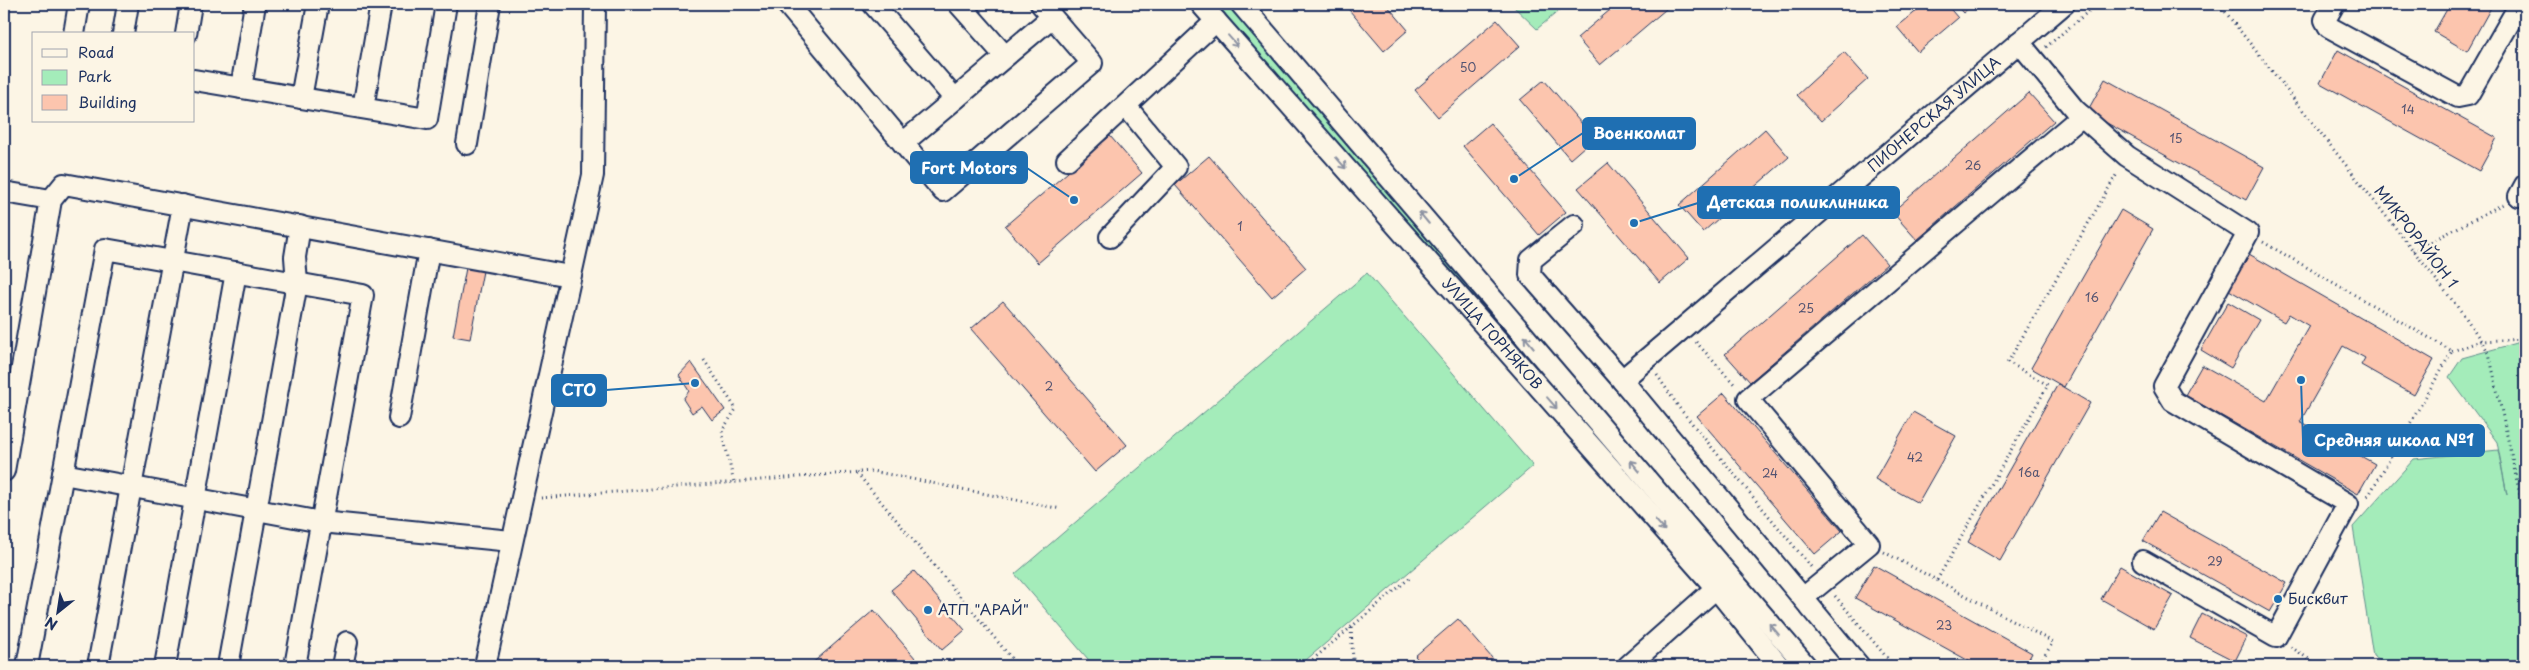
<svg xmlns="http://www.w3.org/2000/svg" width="2529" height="670" font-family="'Playpen Sans',sans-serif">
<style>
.green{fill:#a4ecba;stroke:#608e8c}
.building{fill:#fcc5ae;stroke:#1b2f5e}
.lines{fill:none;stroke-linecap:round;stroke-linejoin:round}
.minor-casing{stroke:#1b2f5e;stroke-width:24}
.path{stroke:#1b2f5e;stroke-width:3;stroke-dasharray:1 4;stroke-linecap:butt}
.minor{stroke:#fcf5e5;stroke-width:20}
.oneway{stroke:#8c92a2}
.poi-dot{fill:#1f6fb2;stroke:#fcf5e5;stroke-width:2}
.labels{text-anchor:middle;stroke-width:5;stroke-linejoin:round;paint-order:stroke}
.number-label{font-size:12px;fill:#535472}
.street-label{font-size:15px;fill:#1b2f5e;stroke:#fcf5e5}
.poi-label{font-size:15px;fill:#1b2f5e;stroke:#fcf5e5;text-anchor:start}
.leader{fill:none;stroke:#1f6fb2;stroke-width:2}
.callout-dot{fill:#1f6fb2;stroke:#fcf5e5;stroke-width:2}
.callout{fill:#1f6fb2;stroke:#1f6fb2;stroke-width:2}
.callout-label{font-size:16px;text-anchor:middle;font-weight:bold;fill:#fff}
</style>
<rect width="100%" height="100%" fill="#fcf5e5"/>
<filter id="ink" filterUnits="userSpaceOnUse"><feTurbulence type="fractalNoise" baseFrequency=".02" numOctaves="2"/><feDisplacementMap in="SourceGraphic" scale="10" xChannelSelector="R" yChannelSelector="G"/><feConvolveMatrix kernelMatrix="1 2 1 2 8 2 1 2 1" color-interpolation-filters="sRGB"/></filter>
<g filter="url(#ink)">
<path class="green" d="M1214 4H1229L1792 666H1777Z
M1511 4H1567L1537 29Z
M1367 273 1533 466 1299 666H1094L1015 574Z
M2516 343H2525V666H2388L2373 656 2353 527 2414 459 2498 450 2507 495 2497 442 2449 377 2462 358Z"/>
<path class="building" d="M1344 4H1386L1408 30 1384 51Z
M1617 4H1672L1600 65 1577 38Z
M1925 4H1946L1958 18 1918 52 1897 27Z
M1955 4H1973L1963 13Z
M2450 4H2493L2467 51 2434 32Z
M1497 20 1520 46 1438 117 1415 90Z
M2338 50 2497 138 2479 171 2320 83Z
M1844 52 1868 79 1821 121 1797 95Z
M2105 79 2264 167 2246 200 2087 112Z
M1544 80 1594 138 1570 159 1520 100Z
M2029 93 2054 121 1917 240 1892 212Z
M1490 123 1566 212 1539 235 1463 146Z
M1765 129 1789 157 1703 232 1679 205Z
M1110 136 1142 173 1038 263 1005 226Z
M1209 156 1306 268 1272 297 1175 185Z
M1608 163 1689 258 1660 283 1578 188Z
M2121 210 2153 229 2064 387 2031 368Z
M1862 235 1887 264 1750 382 1725 354Z
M2249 254 2434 360 2414 395 2361 365 2365 358 2343 346 2300 422 2375 464 2358 494 2185 395 2202 365 2266 401 2309 326 2289 314 2284 322 2229 290Z
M466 268 483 271 470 339 453 336Z
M1003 301 1127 445 1095 472 971 329Z
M2228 302 2259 320 2231 368 2201 350Z
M691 362 725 410 712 420 702 406 692 413 683 399 689 391 679 375Z
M2058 384 2090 403 2000 561 1968 542Z
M1724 393 1842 531 1815 554 1697 416Z
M1913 412 1956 436 1918 503 1875 479Z
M2160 512 2287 583 2270 612 2143 541Z
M1874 565 2032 653 2025 666H1978L1855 598Z
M2120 566 2173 596 2154 629 2101 599Z
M914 571 965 630 942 650 891 590Z
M874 610 916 659 908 666H809Z
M2202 614 2247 637 2235 661 2190 638Z
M1458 619 1499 666H1424L1415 656Z"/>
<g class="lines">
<defs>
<g id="minor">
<path d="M787 4 943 191 1092 63 1041 4"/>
<path d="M873 4 955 99"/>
<path d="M959 4 1005 56"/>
<path id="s1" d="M1201 4 1716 588 1779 666"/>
<path d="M1241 4 1806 666"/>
<path d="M2334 4 2325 20 2329 27 2458 97 2468 95 2520 4"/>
<path d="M74 34 79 4"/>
<path d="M123 34 128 4"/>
<path d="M186 34 191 4"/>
<path d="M2019 42 2075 110 2127 156 2248 233 2164 386 2173 401 2348 504 2276 637 2143 561"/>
<path d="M194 80 427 119 446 4"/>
<path d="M241 88 255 4"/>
<path d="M301 98 318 4"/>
<path d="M363 108 381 4"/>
<path d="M903 143 1052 17"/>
<path d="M467 144 490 4"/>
<path d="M1067 160 1216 21"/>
<path d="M4 192 51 200"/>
<path d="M2519 196 2525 185"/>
<path d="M1574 225 1531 260 1530 275 1622 380 1859 666"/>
<path d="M1110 237 1176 167 1126 106"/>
<path id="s2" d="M1622 380 2064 4"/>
<path d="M399 418 429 250"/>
<path d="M4 471 51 200 64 184 570 276"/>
<path d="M63 474 321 522 511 541"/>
<path d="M1803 598 1869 544 1748 399 2082 116"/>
<path d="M27 666 105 249 363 295 295 666"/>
<path d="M98 666 183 205"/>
<path d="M165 666 236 272"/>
<path d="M228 666 297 283 295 257 300 226"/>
<path d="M342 666 347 642"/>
<path d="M485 666 593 175 595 4"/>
<path d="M1628 666 1716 588"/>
</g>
</defs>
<use href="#minor" class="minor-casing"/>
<path class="path" d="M2219 4 2464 315 2489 353 2525 518
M2046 47 2097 4
M2263 242 2452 351 2369 495 2365 497
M2413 251 2503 204
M1696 342 1736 386
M2452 351 2481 341 2525 339
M704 360 736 409 722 431 734 483
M1657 375 1680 409 1812 568
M857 473 1018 666
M541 498 872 471 1061 509
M1884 552 2053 642 2038 666
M1937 580 2048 385 2008 362 2118 172
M1835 596 1894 666
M1351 628 1353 660 1352 666
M2291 647 2319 666
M1305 666 1412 576"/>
<use href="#minor" class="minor"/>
</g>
<defs><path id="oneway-shaft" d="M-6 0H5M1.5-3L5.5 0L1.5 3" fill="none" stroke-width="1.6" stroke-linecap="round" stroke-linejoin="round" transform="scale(1.25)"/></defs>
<g class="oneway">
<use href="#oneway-shaft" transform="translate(1233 41) rotate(49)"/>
<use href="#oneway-shaft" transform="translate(1341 163) rotate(49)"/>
<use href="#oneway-shaft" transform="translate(1424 218) rotate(-130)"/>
<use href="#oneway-shaft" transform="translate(1529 342) rotate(-130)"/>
<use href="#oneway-shaft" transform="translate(1552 403) rotate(49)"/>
<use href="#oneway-shaft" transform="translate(1635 466) rotate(-130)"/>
<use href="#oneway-shaft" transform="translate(1660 525) rotate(49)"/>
<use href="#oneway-shaft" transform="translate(1774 629) rotate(-130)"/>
</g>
</g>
<g class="poi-dot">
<circle cx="2278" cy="599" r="5"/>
<circle cx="928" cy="610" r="5"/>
</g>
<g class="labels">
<g class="number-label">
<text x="1468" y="72">50</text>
<text x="2408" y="114">14</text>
<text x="2176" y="143">15</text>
<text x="1973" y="170">26</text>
<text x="1240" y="231">1</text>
<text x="2092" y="302">16</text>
<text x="1806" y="313">25</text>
<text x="1049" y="391">2</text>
<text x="1915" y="462">42</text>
<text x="2029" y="477">16а</text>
<text x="1770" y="478">24</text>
<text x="2215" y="566">29</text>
<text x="1944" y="630">23</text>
</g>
<g class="street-label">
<text dy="5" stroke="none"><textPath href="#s2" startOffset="410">ПИОНЕРСКАЯ УЛИЦА</textPath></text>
<text transform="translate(2416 237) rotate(52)" y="5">МИКРОРАЙОН 1</text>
<text dy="5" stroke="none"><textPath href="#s1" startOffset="440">УЛИЦА ГОРНЯКОВ</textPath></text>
</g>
<g class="poi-label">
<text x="2288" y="604">Бисквит</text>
<text x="938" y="615">АТП "АРАЙ"</text>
</g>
</g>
<path class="leader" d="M1514 179L1583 133M1074 200L1027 168M1634 223L1698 203M695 383L606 390M2301 380L2303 440"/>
<g class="callout-dot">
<circle cx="1514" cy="179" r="5"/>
<circle cx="1074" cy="200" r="5"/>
<circle cx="1634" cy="223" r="5"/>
<circle cx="695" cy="383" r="5"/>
<circle cx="2301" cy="380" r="5"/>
</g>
<g class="callout">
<rect x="1583" y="118" width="112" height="31" rx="5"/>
<rect x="911" y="152" width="116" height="31" rx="5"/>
<rect x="1698" y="187" width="201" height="31" rx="5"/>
<rect x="552" y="375" width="54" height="31" rx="5"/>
<rect x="2303" y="425" width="181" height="31" rx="5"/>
</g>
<g class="callout-label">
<text x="1639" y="139">Военкомат</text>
<text x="969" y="174">Fort Motors</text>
<text x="1798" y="208">Детская поликлиника</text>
<text x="579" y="396">СТО</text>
<text x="2394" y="446">Средняя школа №1</text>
</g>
<rect width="2529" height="670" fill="none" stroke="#fcf5e5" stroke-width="20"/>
<rect x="10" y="10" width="2509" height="650" fill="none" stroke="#1b2f5e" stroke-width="2" filter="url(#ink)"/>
<rect x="32" y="32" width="162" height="90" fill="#fcf5e5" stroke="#a2a6af"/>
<rect x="42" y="49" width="25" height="8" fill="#fcf5e5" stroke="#a2a6af"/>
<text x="78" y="58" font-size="15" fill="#1b2f5e">Road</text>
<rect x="42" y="70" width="25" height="15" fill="#a4ecba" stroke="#a2a6af"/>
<text x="78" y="82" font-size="15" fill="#1b2f5e">Park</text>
<rect x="42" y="95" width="25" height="15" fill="#fcc5ae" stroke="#a2a6af"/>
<text x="78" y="108" font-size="15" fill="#1b2f5e">Building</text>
<g transform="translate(58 612) rotate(210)" stroke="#fcf5e5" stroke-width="4" paint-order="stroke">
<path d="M0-4L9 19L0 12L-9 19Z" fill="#1b2f5e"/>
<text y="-8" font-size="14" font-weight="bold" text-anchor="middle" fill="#1b2f5e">N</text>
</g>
</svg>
